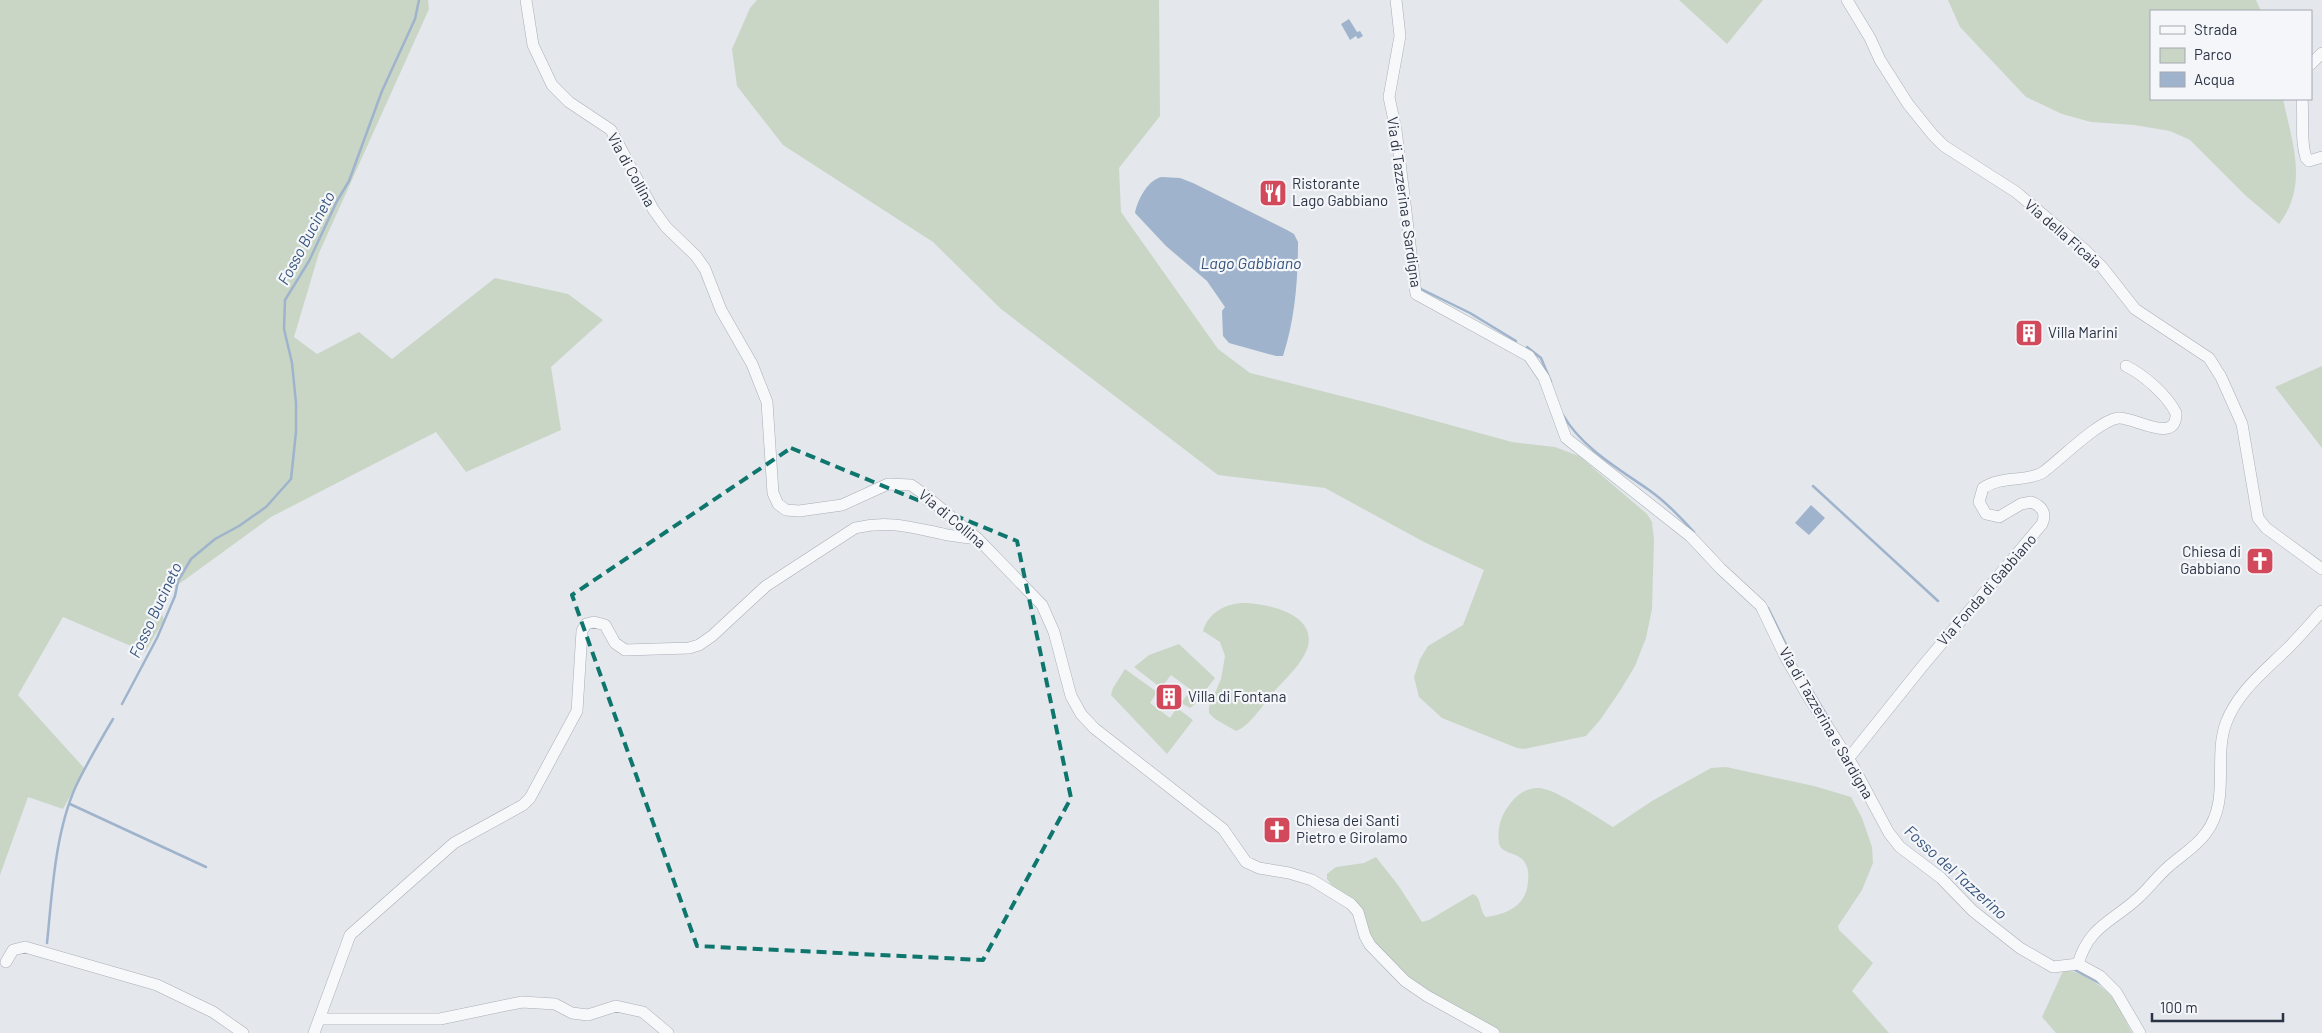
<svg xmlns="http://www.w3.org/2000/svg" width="2322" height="1033" font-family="Barlow,sans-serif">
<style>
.green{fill:#c9d6c5}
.water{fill:#9fb4cc}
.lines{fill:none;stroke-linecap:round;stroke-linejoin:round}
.stream{stroke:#9fb4cc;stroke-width:2.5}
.minor-casing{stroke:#a9aeb7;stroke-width:12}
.minor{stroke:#f7f8fa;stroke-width:11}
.marked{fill:none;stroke:#0f766e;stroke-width:4;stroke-dasharray:10 6;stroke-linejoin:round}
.labels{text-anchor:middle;stroke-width:4.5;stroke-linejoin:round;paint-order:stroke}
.street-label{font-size:15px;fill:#2b3445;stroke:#f4f6f9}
.poi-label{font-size:15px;fill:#2b3445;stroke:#f4f6f9;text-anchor:start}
.water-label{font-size:16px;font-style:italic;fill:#34527a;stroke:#f4f6f9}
</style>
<rect width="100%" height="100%" fill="#e4e7ec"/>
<path class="green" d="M0 0H428L429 9 319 253 294 337 317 354 359 332 392 359 495 278 568 294 603 320 551 367 561 430 466 472 436 432 271 517 157 600 164 620 145 652 63 617 18 695 85 769 63 809 28 797 0 875Z
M757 0H1159L1160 116 1119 168 1121 212 1218 349 1250 373 1381 406 1512 442 1555 447 1579 456 1647 514 1652 522 1654 540 1652 609 1646 638 1635 666 1620 691 1600 720 1586 736 1524 749 1517 748 1442 718 1419 697 1414 677 1420 659 1428 646 1463 625 1484 570 1424 542 1325 488 1218 475 1001 309 933 242 783 145 737 86 732 49 750 8Z
M1679 0H1763L1727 44Z
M1948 0H2256L2261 11H2151V99H2283C2292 142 2309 185 2279 224L2245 195 2190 140 2170 131 2134 125 2091 122 2062 114 2026 97 1960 27Z
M2322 366V448L2275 387Z
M1242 603C1265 603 1316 613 1308 646 1303 664 1283 681 1271 695 1262 706 1250 726 1236 731L1215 719 1209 713V707L1221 679 1225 656 1220 642 1203 631C1208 613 1225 604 1242 603Z
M1179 644 1215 678 1194 705 1190 708 1181 703 1191 690 1171 675 1161 688 1134 667 1149 655Z
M1125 669 1157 692 1150 703 1170 718 1177 708 1193 720 1167 754 1111 695 1113 688Z
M1726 767 1814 786 1851 797 1862 818 1872 847 1873 863 1862 890 1838 926 1839 930 1873 963 1852 991 1889 1033H1501L1495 1027 1421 988 1382 953 1327 879V874L1336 867 1364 863 1376 857 1398 885 1422 922 1429 920 1473 894C1482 897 1479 911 1486 917 1508 914 1527 905 1528 881 1529 873 1528 866 1523 860 1516 852 1501 854 1499 843 1497 828 1501 815 1510 804 1516 795 1528 787 1539 788 1556 789 1596 817 1613 827L1652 801 1711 768Z
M2063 971C2073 970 2081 974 2089 979 2117 995 2118 1007 2132 1033H2056L2042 1017Z"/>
<path class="water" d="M1349 19 1357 32 1360 31 1363 36 1358 39 1356 36 1350 40 1341 24Z
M1162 177 1180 178 1193 183 1287 230 1294 234 1298 242C1298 280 1295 319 1283 356H1276L1229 343 1223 336 1222 311 1225 307 1207 281 1166 246 1135 213C1137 201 1148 179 1162 177Z
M1811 505 1825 518 1809 535 1795 523Z"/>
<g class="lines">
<path class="stream" d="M1419 288 1470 313 1516 341
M1527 347 1541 358 1551 382
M1563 415C1582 448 1619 469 1649 490 1666 502 1680 517 1694 532
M1813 486 1938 601
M1768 608 1795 663
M1806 681 1830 721
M122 704 157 638 175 596 178 581 191 559 215 539 239 526 266 507 291 479 296 432V403L292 363 284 329 285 300 309 261 337 201 349 181 382 91 415 19 419 0
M70 804 206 867
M47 943C52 894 55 832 76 786 87 763 100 741 113 719
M2073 969 2101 984"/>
<defs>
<path id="minor" d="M526 0 533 45 552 85 569 102 611 130 653 209 666 227 696 256 705 269 721 310 752 364 767 402 773 493 778 504 786 510 799 511 842 505 888 484 911 485 921 492 978 539 1042 605 1054 632 1071 696 1081 714 1094 728 1223 829 1246 862 1259 868 1289 873 1312 880 1351 904 1358 912 1365 936 1370 945 1405 981 1427 996 1494 1033
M1396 0 1400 36 1389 97 1396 130 1416 294 1529 356 1544 378 1566 438 1690 536 1721 569 1761 606 1784 654 1806 693 1853 766 1889 833 1900 847 1941 878 1973 911 2020 948 2053 967 2078 964 2100 976 2116 992 2140 1033
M1847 0 1870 38 1880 60 1908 104 1933 135 1944 146 2016 192 2085 250 2102 267 2135 309 2209 358 2221 377 2242 424 2258 518 2266 528 2322 569
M2311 64 2322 53
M2302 99C2304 119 2300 139 2306 158L2309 161 2322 157
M1848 759 1921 668 2042 524C2047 513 2042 506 2031 502L2021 504 1999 517 1986 514 1979 502 1983 488C2000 476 2024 482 2042 473 2060 460 2098 421 2118 418 2133 416 2177 446 2176 413 2167 395 2144 375 2126 366
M6 962 13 950 25 947 157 985 213 1012 243 1033
M2078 964C2089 926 2112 922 2138 898 2148 889 2156 878 2167 868 2180 856 2195 848 2206 833 2231 800 2213 758 2226 723 2238 691 2266 670 2289 647 2300 636 2311 623 2322 611
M319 1019H440L522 1002 555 1004 572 1013 588 1015 616 1006 643 1012 668 1033
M314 1033 350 935 454 843 523 805 530 798 577 711 582 631 586 624 594 622 605 625 615 643 625 650 689 648 699 645 712 636 766 586 855 528C888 520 910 527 943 534 955 537 967 537 978 539"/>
</defs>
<use href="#minor" class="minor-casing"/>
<use href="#minor" class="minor"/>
</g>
<path class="marked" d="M791 448 1017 541 1071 798 983 960 697 946 572 595Z"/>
<defs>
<symbol id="restaurant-square" viewBox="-11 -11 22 22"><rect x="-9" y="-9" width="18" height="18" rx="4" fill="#d1495b" stroke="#f4f6f9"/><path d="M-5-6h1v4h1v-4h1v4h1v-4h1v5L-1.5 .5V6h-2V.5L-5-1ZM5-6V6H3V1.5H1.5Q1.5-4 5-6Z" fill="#fff"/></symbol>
<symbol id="building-square" viewBox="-11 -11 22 22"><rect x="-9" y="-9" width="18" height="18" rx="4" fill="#d1495b" stroke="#f4f6f9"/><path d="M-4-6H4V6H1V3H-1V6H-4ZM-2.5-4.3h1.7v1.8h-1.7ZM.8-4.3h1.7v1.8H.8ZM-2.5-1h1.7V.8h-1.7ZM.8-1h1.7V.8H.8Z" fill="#fff"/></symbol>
<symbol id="church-square" viewBox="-11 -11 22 22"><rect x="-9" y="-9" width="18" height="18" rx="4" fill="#d1495b" stroke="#f4f6f9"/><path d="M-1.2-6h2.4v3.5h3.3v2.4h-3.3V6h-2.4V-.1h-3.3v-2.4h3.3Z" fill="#fff"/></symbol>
</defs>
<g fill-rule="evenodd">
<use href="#restaurant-square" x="1257" y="177" width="32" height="32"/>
<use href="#building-square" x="2013" y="317" width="32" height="32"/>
<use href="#church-square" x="2244" y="545" width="32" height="32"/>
<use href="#building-square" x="1153" y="681" width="32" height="32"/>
<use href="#church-square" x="1261" y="814" width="32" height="32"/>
</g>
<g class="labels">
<g class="street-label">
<text transform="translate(631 170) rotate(61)" y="5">Via di Collina</text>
<text transform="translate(1404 202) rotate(82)" y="5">Via di Tazzerina e Sardigna</text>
<text transform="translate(2063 234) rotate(41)" y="5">Via della Ficaia</text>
<text transform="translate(952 519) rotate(40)" y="5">Via di Collina</text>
<text transform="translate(1987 590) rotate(-49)" y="5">Via Fonda di Gabbiano</text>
<text transform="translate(1826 723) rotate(60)" y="5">Via di Tazzerina e Sardigna</text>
</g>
<g class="poi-label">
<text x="1292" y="189">Ristorante<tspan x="1292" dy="17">Lago Gabbiano</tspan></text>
<text x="2048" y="338">Villa Marini</text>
<text x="2241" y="557" text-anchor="end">Chiesa di<tspan x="2241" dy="17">Gabbiano</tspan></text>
<text x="1188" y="702">Villa di Fontana</text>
<text x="1296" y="826">Chiesa dei Santi<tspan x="1296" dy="17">Pietro e Girolamo</tspan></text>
</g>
<g class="water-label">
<text transform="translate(306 238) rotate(-62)" y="6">Fosso Bucineto</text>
<text x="1251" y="269">Lago Gabbiano</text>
<text transform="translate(155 610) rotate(-65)" y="6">Fosso Bucineto</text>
<text transform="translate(1956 872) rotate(42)" y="6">Fosso del Tazzerino</text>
</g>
</g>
<rect x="2150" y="10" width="162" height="90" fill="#f4f6f9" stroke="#a4a8b1"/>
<rect x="2160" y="26" width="25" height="8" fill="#f7f8fa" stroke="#a4a8b1"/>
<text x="2194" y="35" font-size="15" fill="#2b3445">Strada</text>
<rect x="2160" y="48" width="25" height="15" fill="#c9d6c5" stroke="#a4a8b1"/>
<text x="2194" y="60" font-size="15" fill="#2b3445">Parco</text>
<rect x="2160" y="72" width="25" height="15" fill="#9fb4cc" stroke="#a4a8b1"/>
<text x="2194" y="85" font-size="15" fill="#2b3445">Acqua</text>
<path d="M2152 1013v8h131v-8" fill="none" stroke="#2b3445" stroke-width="2.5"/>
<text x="2160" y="1013" font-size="15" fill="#2b3445" stroke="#f4f6f9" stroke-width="4" paint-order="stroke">100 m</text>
</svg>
